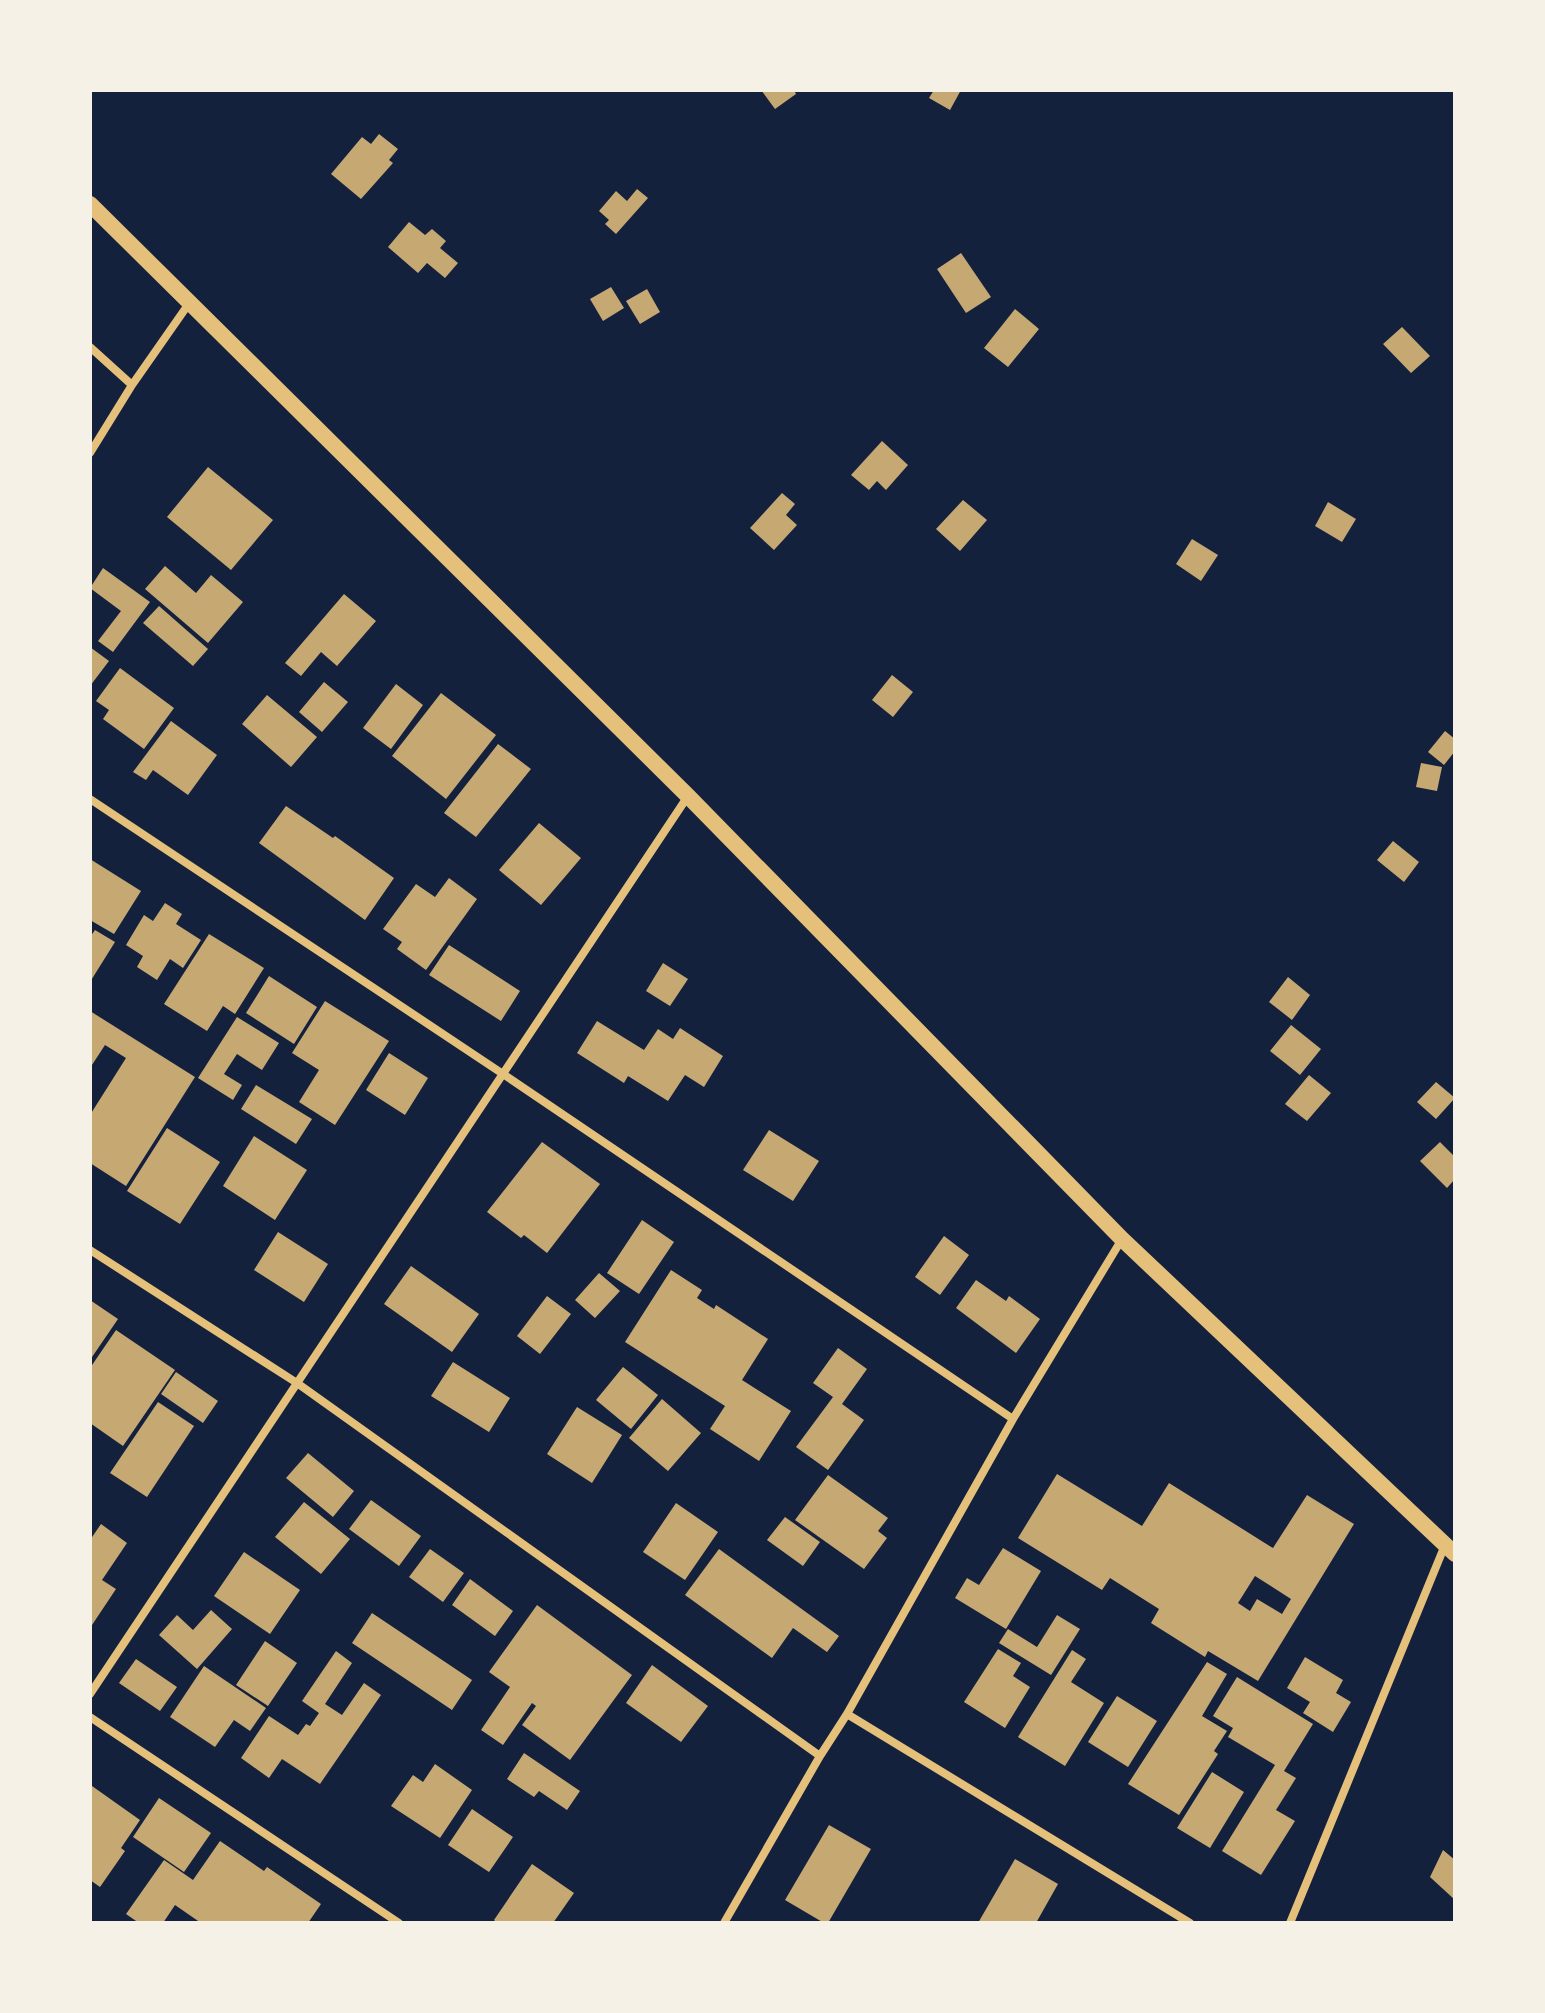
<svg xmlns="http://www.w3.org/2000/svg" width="1545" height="2013" font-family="'Fira Sans',sans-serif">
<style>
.building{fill:#c6a872;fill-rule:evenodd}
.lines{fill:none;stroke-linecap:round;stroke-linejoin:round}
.minor{stroke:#e5c07b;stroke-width:8}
.secondary{stroke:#e5c07b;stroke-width:16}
</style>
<rect width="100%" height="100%" fill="#14213d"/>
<path class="building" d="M761 90H794L796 94 775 109Z
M934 90H961L950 110 929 98Z
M379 134 398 149 389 160 393 163 361 199 331 174 362 137 371 144Z
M637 189 648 198 616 234 605 224 609 220 599 211 616 191 627 201Z
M409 222 425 235 432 229 446 241 440 248 458 263 445 278 427 263 418 273 388 247Z
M961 253 991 297 966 313 937 269Z
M611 287 624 308 603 321 590 299Z
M647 289 660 312 640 324 626 301Z
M1015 309 1039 329 1008 367 984 348Z
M1402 327 1430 356 1411 373 1383 344Z
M882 441 908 465 886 490 877 481 869 490 851 475Z
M208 467 273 520 231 570 167 517Z
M782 493 795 504 786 515 797 525 774 550 750 528Z
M963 500 987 520 960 551 936 529Z
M1328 502 1356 519 1342 542 1315 526Z
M1192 539 1218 555 1201 581 1176 564Z
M165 566 196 593 211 575 243 602 208 643 145 589Z
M103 568 150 602 113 652 98 641 121 611 90 588Z
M344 594 376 621 337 666 321 652 301 676 285 663Z
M159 606 208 649 193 666 143 623Z
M90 647 109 661 90 686Z
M120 668 174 708 144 749 103 719 109 710 96 701Z
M892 675 913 692 893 717 872 700Z
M324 682 348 702 322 732 299 712Z
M396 684 423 705 391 749 363 728Z
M441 693 496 735 446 799 392 756Z
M267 695 317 737 291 767 242 724Z
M171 721 217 755 188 795 153 770 146 780 133 772Z
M1445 731 1455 739V751L1444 765 1428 752Z
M498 744 531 769 476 837 444 813Z
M1421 763 1442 767 1437 791 1416 787Z
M286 806 333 838 335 836 394 878 365 920 259 843Z
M539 823 581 858 541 905 499 870Z
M1393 841 1419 862 1404 882 1377 860Z
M90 859 141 891 114 934 90 920Z
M449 878 477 899 426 970 397 949 402 942 383 929 416 884 435 897Z
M165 903 182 914 176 924 201 940 183 968 170 959 157 980 137 967 143 956 126 945 144 915 153 921Z
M95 930 115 942 90 982V937Z
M209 934 264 968 235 1014 223 1006 207 1031 164 1004Z
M449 945 520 991 501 1021 429 975Z
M663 963 688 979 670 1006 646 991Z
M269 976 317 1007 294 1044 246 1013Z
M1288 977 1310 995 1292 1020 1269 1002Z
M325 1001 389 1041 335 1125 299 1102 319 1070 292 1053Z
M90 1011 195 1077 126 1186 90 1163V1115L126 1058 105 1045 90 1068Z
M237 1017 279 1043 262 1070 237 1054 224 1074 242 1085 233 1100 198 1078Z
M597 1021 644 1050 658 1029 673 1039 680 1028 723 1056 704 1087 685 1075 668 1101 628 1076 624 1083 577 1053Z
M1291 1025 1321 1049 1300 1075 1270 1051Z
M389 1053 428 1078 405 1115 366 1090Z
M1309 1075 1331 1093 1307 1121 1285 1104Z
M1436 1082 1455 1098 1436 1119 1417 1102Z
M256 1085 312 1119 296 1144 241 1109Z
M167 1128 220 1162 180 1224 127 1191Z
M769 1130 819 1161 793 1201 743 1170Z
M254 1136 307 1170 275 1220 223 1186Z
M542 1142 600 1184 547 1253 524 1235 521 1238 487 1212Z
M1440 1142 1455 1157V1179L1447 1188 1420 1161Z
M642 1220 674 1242 639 1294 607 1273Z
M278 1232 328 1264 304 1302 254 1270Z
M944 1236 969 1255 940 1295 915 1277Z
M411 1266 479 1314 452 1352 384 1304Z
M671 1270 702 1290 697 1298 714 1309 716 1305 768 1339 742 1380 791 1411 759 1461 710 1429 725 1406 625 1342Z
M599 1273 620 1291 595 1318 575 1300Z
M976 1280 1006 1301 1009 1296 1040 1319 1016 1353 956 1308Z
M547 1296 571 1314 540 1354 517 1336Z
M90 1300 118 1319 90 1360Z
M116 1330 175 1370 123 1446 90 1423V1368Z
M838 1348 867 1369 842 1404 864 1420 828 1470 796 1447 833 1397 813 1383Z
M453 1362 510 1398 489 1432 431 1396Z
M623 1367 658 1395 631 1429 596 1400Z
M176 1372 218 1401 203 1423 161 1394Z
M662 1399 701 1433 668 1471 629 1438Z
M158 1402 194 1426 147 1497 110 1473Z
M577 1407 622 1435 592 1483 547 1454Z
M308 1453 354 1491 333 1517 286 1478Z
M1057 1474 1142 1526 1169 1483 1273 1548 1307 1495 1354 1524 1258 1681 1208 1651 1205 1657 1151 1623 1159 1609 1110 1578 1102 1590 1018 1538ZM1255 1576 1291 1599 1282 1614 1257 1599 1250 1611 1238 1603Z
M828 1475 888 1518 878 1531 887 1538 864 1569 795 1520Z
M371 1500 421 1536 399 1566 349 1529Z
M304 1502 350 1539 321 1574 275 1537Z
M676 1503 718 1532 685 1580 643 1552Z
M785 1517 820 1542 803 1566 767 1540Z
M101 1524 127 1543 102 1580 116 1589 90 1628V1540Z
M1003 1548 1041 1571 1006 1629 955 1598 967 1578 979 1585Z
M430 1549 464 1573 443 1602 409 1577Z
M719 1549 839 1636 827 1652 793 1628 772 1658 685 1595Z
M244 1552 300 1590 270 1634 214 1596Z
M470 1579 513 1611 495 1636 452 1605Z
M537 1605 632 1675 570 1760 522 1725 536 1706 532 1703 503 1745 481 1730 510 1687 489 1672Z
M211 1610 232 1629 197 1669 159 1635 177 1615 193 1630Z
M372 1613 472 1680 452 1710 352 1643Z
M1057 1615 1080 1629 1051 1675 999 1643 1008 1629 1037 1647Z
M265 1641 297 1663 268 1706 236 1685Z
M998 1649 1021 1663 1013 1676 1030 1687 1005 1728 964 1702Z
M1072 1650 1086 1659 1071 1682 1104 1703 1065 1766 1018 1737Z
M336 1651 352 1663 325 1704 342 1715 364 1683 381 1695 320 1784 282 1759 269 1778 241 1758 269 1716 298 1735 306 1724 310 1726 319 1713 302 1701Z
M1305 1657 1343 1680 1336 1693 1351 1702 1333 1732 1303 1713 1310 1702 1287 1688Z
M136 1659 177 1687 160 1711 119 1683Z
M1207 1662 1227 1674 1202 1716 1227 1731 1214 1751 1218 1754 1179 1815 1128 1784Z
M652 1665 708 1706 681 1742 626 1703Z
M204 1666 266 1708 250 1731 234 1720 215 1747 170 1717Z
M1237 1677 1313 1724 1284 1771 1296 1778 1276 1810 1295 1821 1261 1875 1222 1851 1275 1765 1228 1737 1233 1728 1213 1716Z
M1117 1696 1157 1721 1128 1767 1088 1742Z
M524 1753 580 1791 567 1810 539 1791 534 1797 507 1779Z
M435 1764 472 1790 440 1838 391 1806 413 1775 423 1782Z
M1212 1772 1244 1792 1210 1848 1177 1828Z
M92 1786 140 1820 121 1848 125 1851 100 1887 90 1880Z
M159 1798 211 1833 184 1872 133 1837Z
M472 1809 513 1837 489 1872 448 1845Z
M829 1825 871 1849 828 1923H824L785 1900Z
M220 1841 264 1871 267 1867 321 1904 308 1923H201L175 1905 163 1923H139L126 1914 164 1860 193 1880Z
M1443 1850 1455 1860V1900L1430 1877Z
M1015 1859 1058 1884 1036 1923H978Z
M532 1864 574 1893 553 1923H497L494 1920Z"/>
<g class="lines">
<path class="minor" d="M90 347 132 385
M90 453 132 385 190 302
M90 799 503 1074 1013 1419
M90 1250 297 1383 820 1756
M90 1694 688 796
M847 1714 1190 1923
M90 1717 399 1923
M724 1923 820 1756 847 1714 1013 1419 1122 1239
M1290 1923 1445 1545"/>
<path class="secondary" d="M90 204 688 796 1122 1239 1455 1554"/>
</g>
<rect width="1545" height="2013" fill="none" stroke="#f6f1e7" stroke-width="184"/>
</svg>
